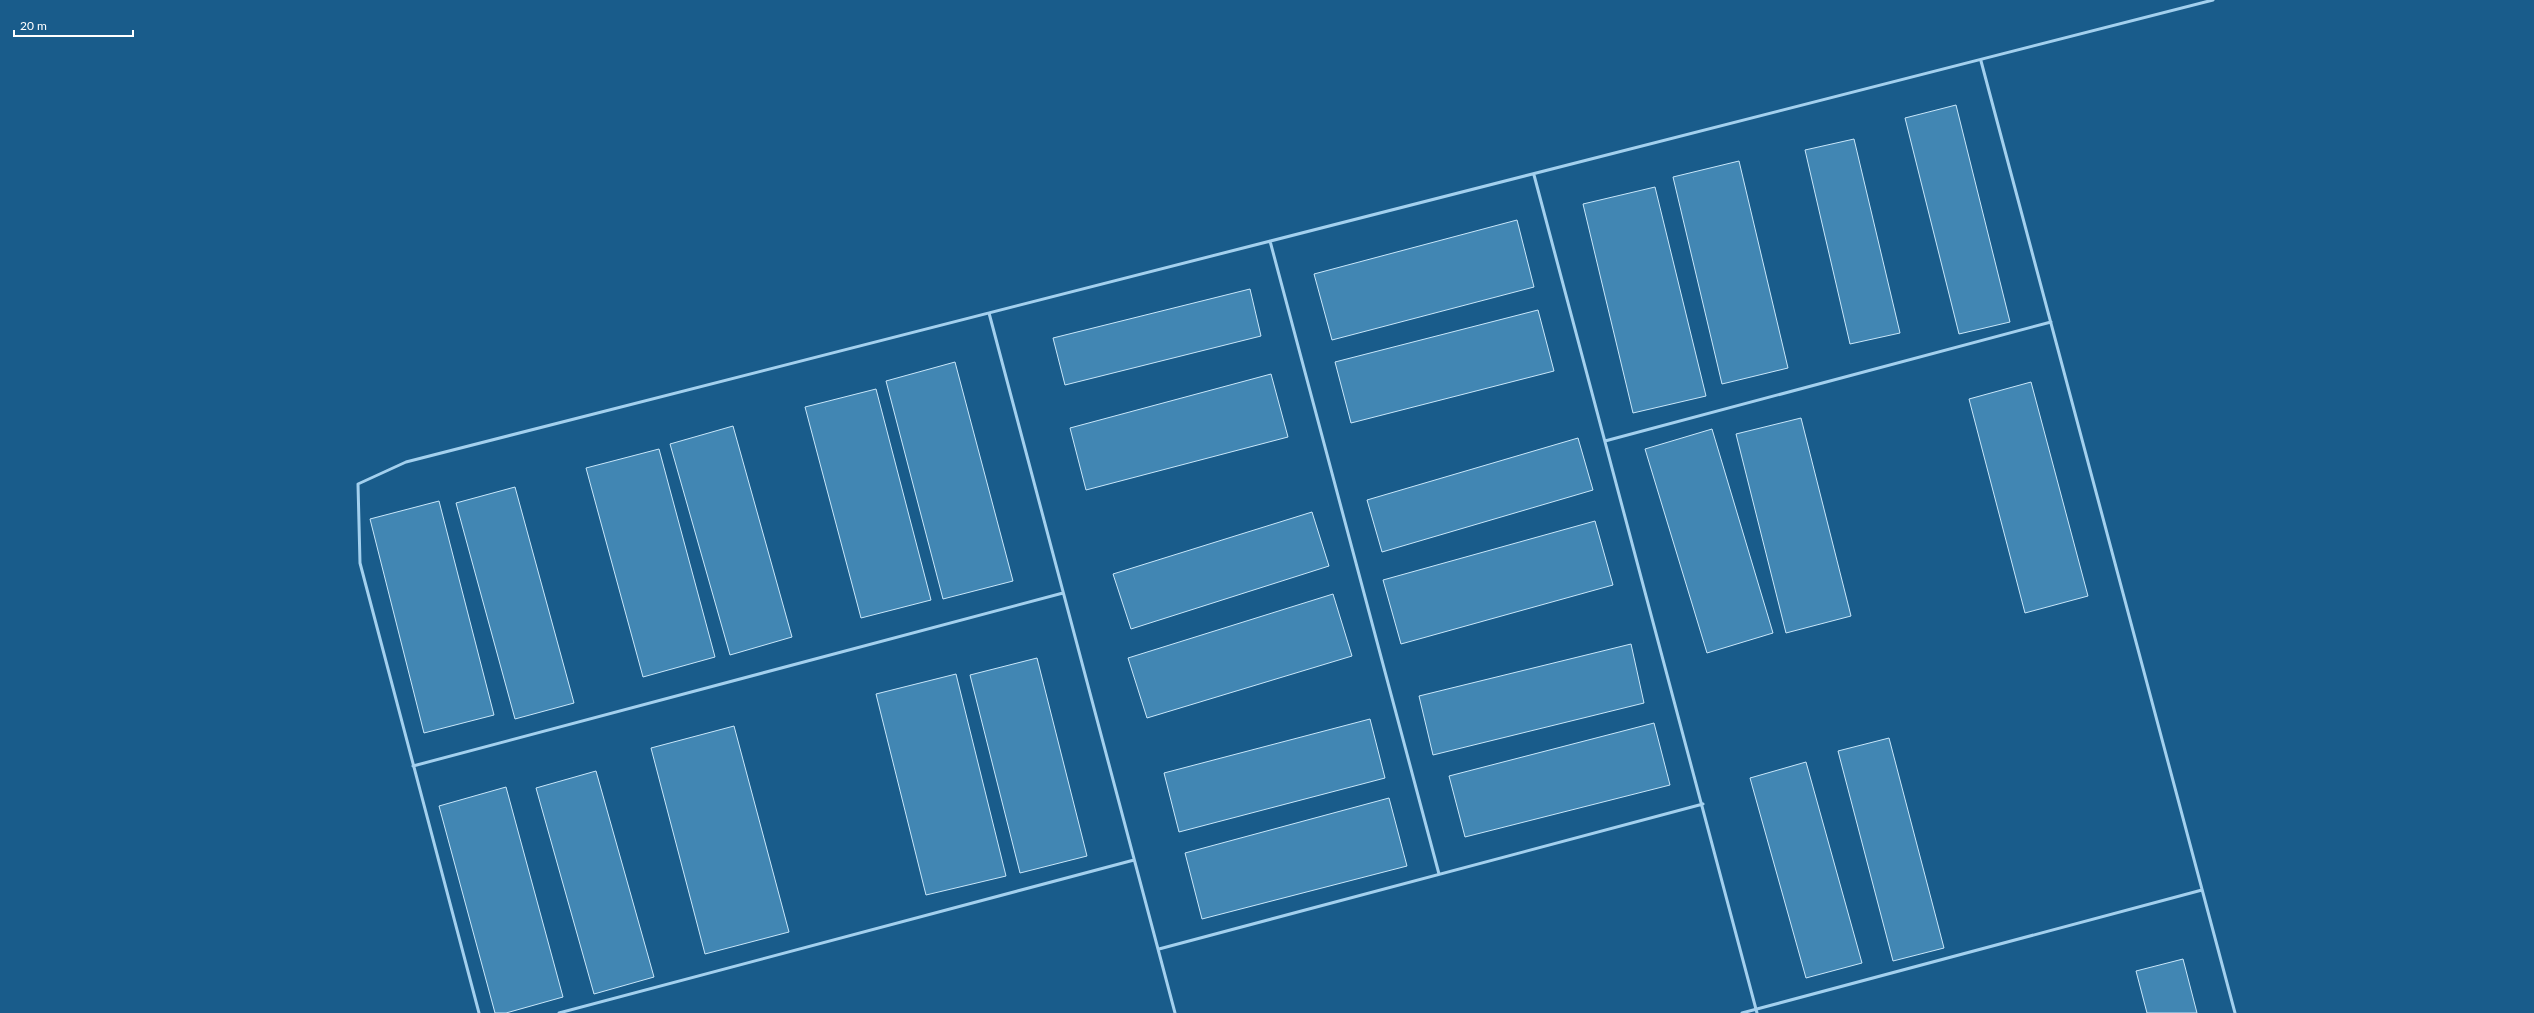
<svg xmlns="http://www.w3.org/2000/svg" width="2534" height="1013" font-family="Lato,sans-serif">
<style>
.building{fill:#4186b3;stroke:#c9e7fa}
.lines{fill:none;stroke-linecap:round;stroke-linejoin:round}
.lane{stroke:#a3d0ee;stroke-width:3}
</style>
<rect width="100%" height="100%" fill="#195c8b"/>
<path class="building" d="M1956 105 2010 322 1959 334 1905 118Z
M1854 139 1900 333 1850 344 1805 150Z
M1739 161 1788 368 1722 384 1673 177Z
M1655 187 1706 396 1633 413 1583 204Z
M1517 220 1534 287 1332 340 1314 274Z
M1250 289 1261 336 1065 385 1053 338Z
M1538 310 1554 371 1351 423 1335 362Z
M955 362 1013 581 943 599 886 381Z
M1271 374 1288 437 1086 490 1070 428Z
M2031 382 2088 596 2025 613 1969 399Z
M876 389 931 600 861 618 805 407Z
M1801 418 1851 616 1786 633 1736 434Z
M733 426 792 637 730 655 670 444Z
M1712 429 1773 633 1707 653 1645 449Z
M1578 438 1593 490 1382 552 1367 500Z
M659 449 715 657 643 677 586 468Z
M515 487 574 703 515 719 456 503Z
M439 501 494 715 424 733 370 519Z
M1312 512 1329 566 1131 629 1113 574Z
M1595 521 1613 585 1401 644 1383 580Z
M1333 594 1352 656 1147 718 1128 658Z
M1631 644 1644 703 1433 755 1419 696Z
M1037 658 1087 856 1020 873 970 675Z
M956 674 1006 876 926 895 876 694Z
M1370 719 1385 778 1179 832 1164 773Z
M1654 723 1670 785 1465 837 1449 776Z
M734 726 789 932 705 954 651 748Z
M1889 738 1944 948 1893 961 1838 751Z
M1806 762 1862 963 1806 978 1750 778Z
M596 771 654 977 594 994 536 788Z
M506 787 563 997 506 1013H495L439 806Z
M1389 798 1407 866 1202 919 1185 853Z
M2183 959 2197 1013H2147L2136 971Z"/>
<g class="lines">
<path class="lane" d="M1981 61 2235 1013
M1534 175 1757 1013
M1270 241 1439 874
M989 313 1175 1013
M1605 441 2051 322
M413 766 1063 593
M1159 949 1703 804
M479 1013 360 563 358 484 406 462 2213 0
M559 1013 1134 860
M1742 1013 2202 890"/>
</g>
<path d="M14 30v6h119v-6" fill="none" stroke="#ffffff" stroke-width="2"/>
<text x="20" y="30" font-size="12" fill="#ffffff" stroke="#195c8b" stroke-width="3" paint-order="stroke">20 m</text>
</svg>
